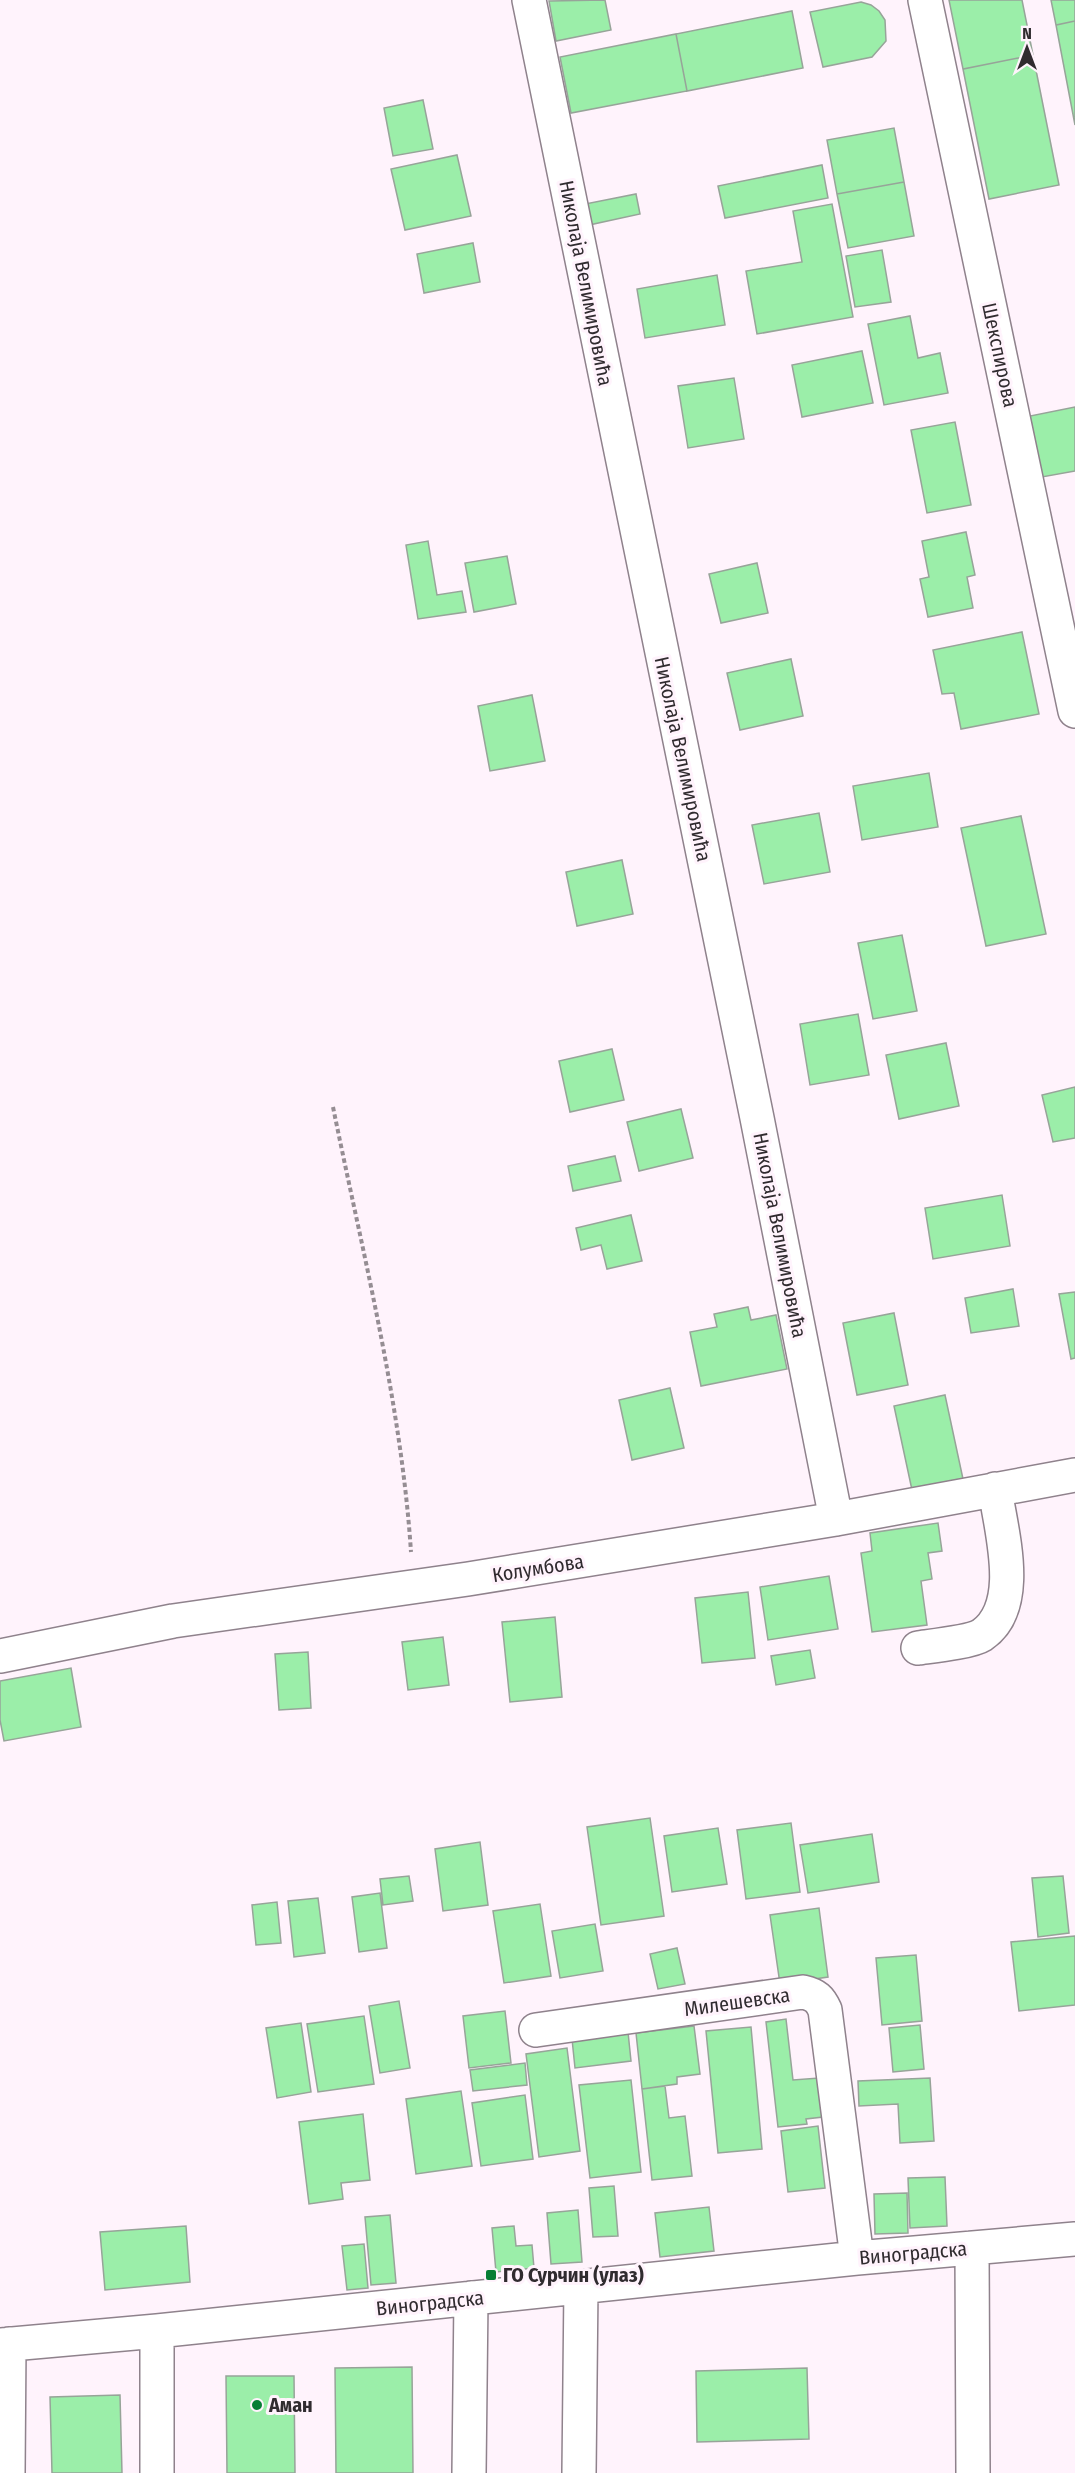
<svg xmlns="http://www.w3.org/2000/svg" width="1075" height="2473" font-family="'Fira Sans Condensed',sans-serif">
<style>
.building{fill:#9beea9;stroke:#97a499;stroke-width:1.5}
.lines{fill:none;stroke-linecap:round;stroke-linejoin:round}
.minor-casing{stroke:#8f828c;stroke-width:36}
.path{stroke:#958d93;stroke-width:4;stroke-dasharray:4.5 3;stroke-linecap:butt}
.minor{stroke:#fff;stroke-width:33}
.poi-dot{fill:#077e35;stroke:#fff3fc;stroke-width:2}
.labels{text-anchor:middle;stroke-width:6;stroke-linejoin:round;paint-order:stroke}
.street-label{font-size:20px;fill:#302b2f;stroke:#fff3fc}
.poi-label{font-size:20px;font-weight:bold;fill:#302b2f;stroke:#fff3fc;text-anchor:start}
</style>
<rect width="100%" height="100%" fill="#fff3fc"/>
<path class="building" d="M605 0 611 30 556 41 549 1Z
M949 0H1022L1033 55 963 69Z
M1051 0H1075V21L1056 25Z
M861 2 871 5 879 11 885 20 886 41 872 57 823 67 810 12Z
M792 11 803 68 687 91 676 34Z
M1075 21V125L1056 25Z
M676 34 687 91 571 113 560 57Z
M1033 55 1059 185 989 199 963 69Z
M423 100 433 149 393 156 384 108Z
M894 128 904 182 837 194 827 140Z
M457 155 471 216 405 230 391 169Z
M822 165 828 198 725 218 718 186Z
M904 182 914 236 848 248 837 194Z
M636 194 640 214 589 225 585 204Z
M832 204 853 317 757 334 746 271 802 262 793 211Z
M473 243 480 282 424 293 417 254Z
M882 250 891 302 855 307 846 256Z
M717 275 725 325 645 338 637 289Z
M910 316 918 358 940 353 948 393 884 405 868 324Z
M862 351 873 403 802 417 792 365Z
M734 378 744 439 688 448 678 386Z
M1075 407V471L1042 477 1030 416Z
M955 422 971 505 927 513 911 430Z
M966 532 975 575 967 577 973 608 928 617 920 579 929 577 922 541Z
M428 541 437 595 462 591 466 612 418 619 406 545Z
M507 556 516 604 474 612 465 563Z
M757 563 768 613 721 623 709 574Z
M1022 632 1039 714 961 729 954 693 942 694 933 650Z
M791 659 803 716 740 730 727 673Z
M532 695 545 761 490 771 478 706Z
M929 773 938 827 862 840 853 786Z
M819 813 830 872 764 884 752 825Z
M1021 816 1046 934 986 946 961 828Z
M622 860 633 914 577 926 566 872Z
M902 935 917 1011 873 1019 858 943Z
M858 1014 869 1075 810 1085 800 1024Z
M946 1043 959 1106 899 1119 886 1055Z
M612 1049 624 1100 570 1112 559 1061Z
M1075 1087V1138L1053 1142 1042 1095Z
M681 1109 693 1158 639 1171 627 1122Z
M615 1156 621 1181 573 1191 568 1166Z
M1002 1195 1010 1246 933 1259 925 1208Z
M631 1215 642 1261 607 1269 601 1245 581 1250 576 1228Z
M1013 1289 1019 1326 971 1333 965 1298Z
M1075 1292V1358L1071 1359 1059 1294Z
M748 1307 751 1320 776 1315 787 1369 701 1386 690 1332 717 1327 714 1314Z
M894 1313 908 1385 857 1395 843 1323Z
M670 1388 684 1448 632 1460 619 1400Z
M945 1395 963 1479 912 1490 894 1406Z
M938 1523 942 1551 928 1553 932 1579 921 1581 927 1625 872 1632 861 1553 872 1551 870 1533Z
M829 1576 838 1629 768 1640 760 1587Z
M748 1592 755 1658 702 1663 695 1598Z
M555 1617 562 1697 510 1702 502 1622Z
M443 1637 449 1685 408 1690 402 1642Z
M810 1650 815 1678 776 1685 771 1656Z
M308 1652 311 1708 279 1710 275 1654Z
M71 1668 81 1727 4 1741 0 1720V1681Z
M650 1818 664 1916 601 1925 587 1827Z
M791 1823 800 1892 746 1899 737 1830Z
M718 1828 727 1884 672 1892 664 1836Z
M872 1834 879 1882 808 1893 800 1845Z
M480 1842 488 1905 443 1911 435 1849Z
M409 1876 413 1901 383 1905 380 1879Z
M1063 1876 1069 1933 1038 1937 1032 1878Z
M380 1893 387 1948 359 1952 352 1897Z
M318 1898 325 1953 294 1957 288 1901Z
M277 1902 281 1943 256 1945 252 1905Z
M540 1904 551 1976 504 1983 493 1911Z
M819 1908 828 1977 780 1984 770 1915Z
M595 1924 603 1971 560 1978 552 1931Z
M1075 1936V2005L1019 2011 1011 1942Z
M677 1948 685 1984 658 1989 650 1954Z
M916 1955 922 2021 882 2025 876 1958Z
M399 2001 410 2068 380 2073 369 2006Z
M505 2011 511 2063 469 2068 463 2016Z
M364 2016 374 2084 318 2092 307 2024Z
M786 2019 793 2080 819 2078 823 2117 806 2119 807 2124 778 2127 766 2022Z
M301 2023 311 2092 277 2098 266 2028Z
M920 2025 924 2069 893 2072 889 2028Z
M694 2026 700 2074 677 2077V2084L642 2089 636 2033Z
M751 2027 762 2149 718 2153 706 2031Z
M628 2032 631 2061 575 2068 572 2039Z
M567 2048 580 2151 539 2157 526 2054Z
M525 2063 527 2085 473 2091 470 2070Z
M930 2078 934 2141 900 2143 898 2104 859 2106 858 2081Z
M631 2080 641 2172 590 2178 579 2085Z
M665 2086 669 2118 685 2116 692 2176 652 2180 642 2089Z
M461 2091 472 2166 416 2174 406 2099Z
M525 2095 533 2159 481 2166 472 2103Z
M363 2114 370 2180 341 2183 343 2199 309 2204 299 2122Z
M818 2126 825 2188 788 2192 781 2131Z
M945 2177 947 2226 910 2228 908 2178Z
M614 2186 618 2236 593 2237 589 2188Z
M907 2193 908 2233 875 2234 874 2194Z
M709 2207 714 2251 660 2257 655 2213Z
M578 2210 582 2262 551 2264 547 2213Z
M390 2215 396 2283 371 2285 365 2217Z
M186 2226 190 2282 105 2290 100 2232Z
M514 2226 516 2246 532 2245 534 2268 496 2272 492 2228Z
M364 2244 368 2288 347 2290 342 2246Z
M412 2367 413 2473H336L335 2368Z
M807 2368 809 2439 697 2442 696 2371Z
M226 2376H294L295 2473H227Z
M120 2395 122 2473H52L50 2397Z"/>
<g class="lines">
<defs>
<path id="minor" d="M529 0 757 1118 836 1519
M925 0 1075 711
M918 1648C932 1646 971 1642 982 1635 1024 1606 1001 1531 995 1489
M0 1656 173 1621 468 1579 836 1519 1075 1475
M536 2030 803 1992C816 1995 820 1999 825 2010L857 2258
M972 2248 973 2473
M0 2345 157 2331 857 2258 1075 2239
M8 2473 9 2344
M157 2473V2331
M469 2473 471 2298
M579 2473 581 2286"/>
</defs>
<use href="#minor" class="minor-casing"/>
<path class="path" d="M333 1107C363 1255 401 1402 411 1552"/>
<use href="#minor" class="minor"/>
</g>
<g class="poi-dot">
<rect x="485" y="2269" width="12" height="12" rx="3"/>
<circle cx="257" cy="2405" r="6"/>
</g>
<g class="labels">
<g class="street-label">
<text transform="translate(586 283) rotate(79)" y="7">Николаја Велимировића</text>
<text transform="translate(1000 355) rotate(78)" y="7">Шекспирова</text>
<text transform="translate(683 759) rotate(78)" y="7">Николаја Велимировића</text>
<text transform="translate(780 1235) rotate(79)" y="7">Николаја Велимировића</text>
<text transform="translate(538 1568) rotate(-9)" y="7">Колумбова</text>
<text transform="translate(737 2002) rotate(-8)" y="7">Милешевска</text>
<text transform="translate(913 2253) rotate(-5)" y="7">Виноградска</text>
<text transform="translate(430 2303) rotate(-6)" y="7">Виноградска</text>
</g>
<g class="poi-label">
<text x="503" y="2282">ГО Сурчин (улаз)</text>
<text x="269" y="2412">Аман</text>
</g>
</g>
<g transform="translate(1027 48)" stroke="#fff3fc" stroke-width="4.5" paint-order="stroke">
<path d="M0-4.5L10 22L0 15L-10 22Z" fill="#302b2f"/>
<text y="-9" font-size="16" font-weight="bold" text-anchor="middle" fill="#302b2f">N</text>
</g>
</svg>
